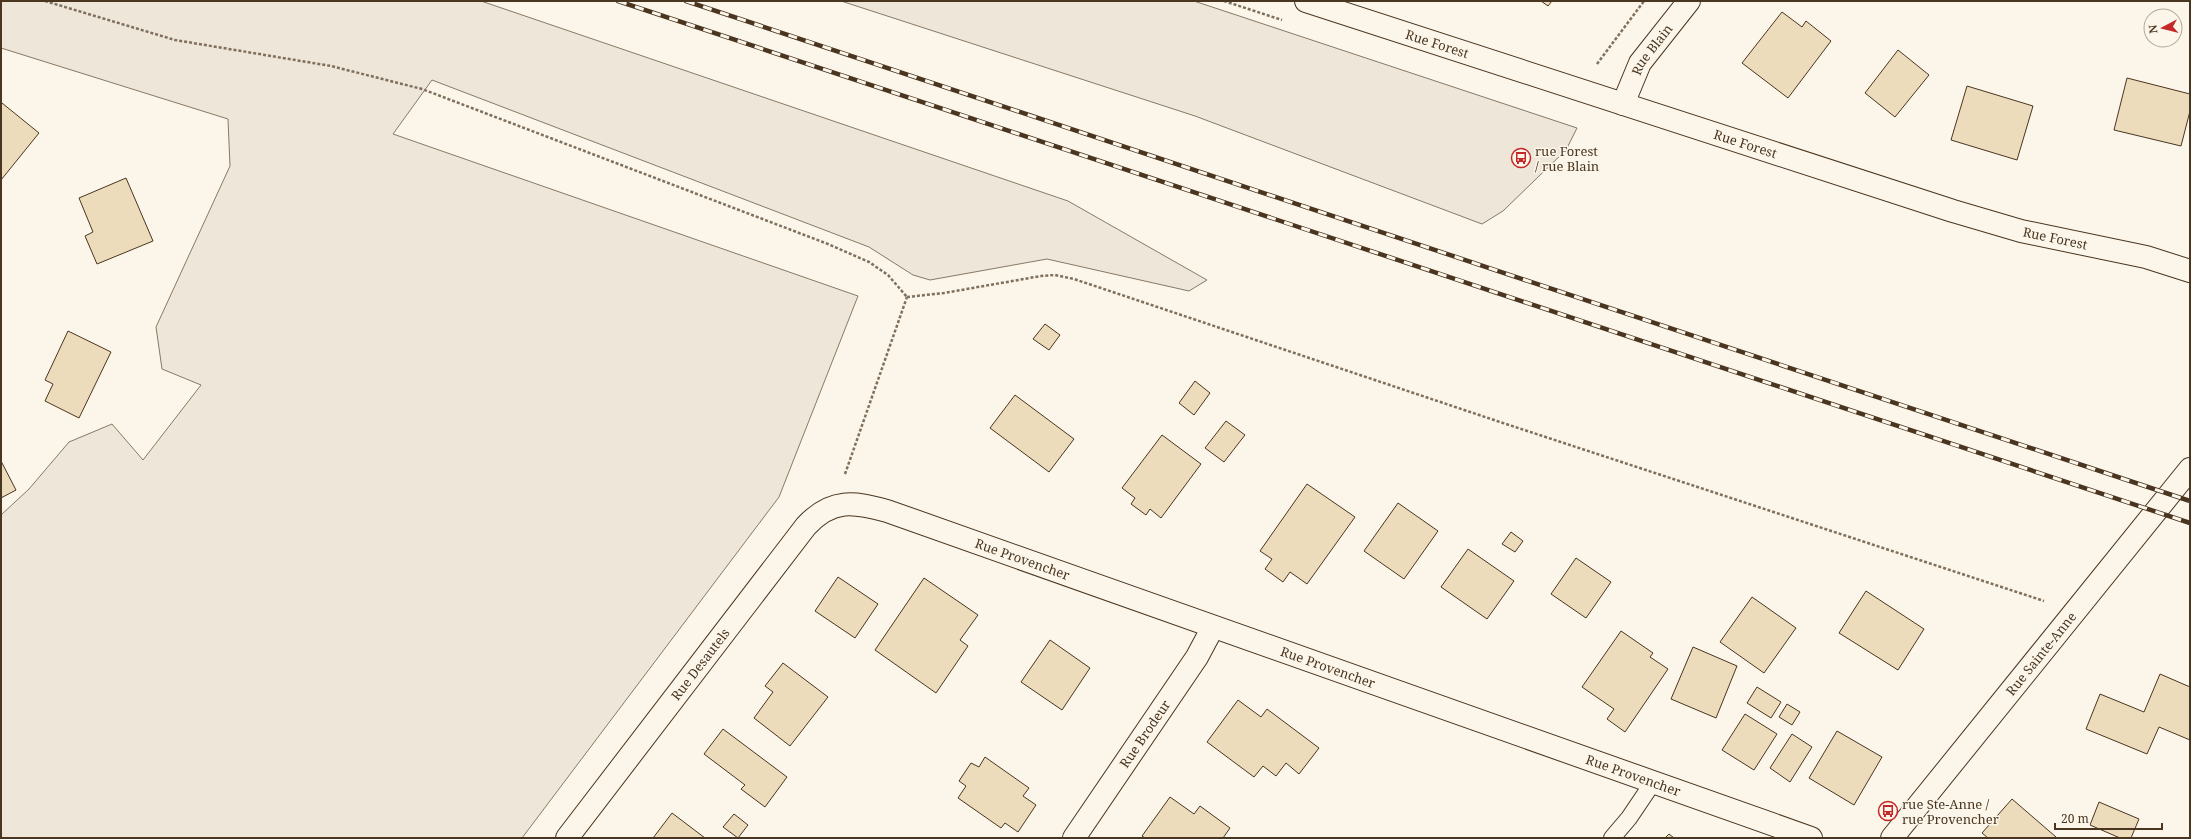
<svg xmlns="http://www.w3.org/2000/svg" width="2191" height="839" font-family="'Noto Serif',serif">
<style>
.green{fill:#ede6d9;stroke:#887966}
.building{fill:#ecdcbc;stroke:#4a3520}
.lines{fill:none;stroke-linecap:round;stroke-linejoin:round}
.lane-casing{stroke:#4a3520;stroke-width:18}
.street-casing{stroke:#4a3520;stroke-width:24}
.path{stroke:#7f6f5c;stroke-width:2.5;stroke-dasharray:3 2;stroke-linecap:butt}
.lane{stroke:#fbf6e9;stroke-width:16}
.street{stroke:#fbf6e9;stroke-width:22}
.rail-casing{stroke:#4a3520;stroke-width:4.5}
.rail{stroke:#fbf6e9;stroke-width:3;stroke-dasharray:9;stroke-linecap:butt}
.labels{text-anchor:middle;stroke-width:3;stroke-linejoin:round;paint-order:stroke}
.street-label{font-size:13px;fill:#4a3520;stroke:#fbf6e9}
.poi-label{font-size:13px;fill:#4a3520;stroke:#fbf6e9;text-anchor:start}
</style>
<rect width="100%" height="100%" fill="#fbf6e9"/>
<path class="green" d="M1 1H481L1068 201 1207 280 1189 291 1047 259 930 280 913 275 869 247 432 80 393 134 858 296 779 497 522 838H1V515L29 489 69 442 112 424 143 460 201 385 162 369 156 327 230 166 228 119 1 48Z
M841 1H1194L1577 128 1566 150 1503 211 1482 224 1195 116Z"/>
<path class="building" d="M1541 1H1552L1548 6Z
M1782 12 1802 27 1806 21 1831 41 1788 98 1742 63Z
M1898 50 1929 75 1895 117 1865 93Z
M2127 78 2190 94V111L2181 146 2114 130Z
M1967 86 2033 106 2017 160 1951 140Z
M2 103 39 133 1 180V105Z
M126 178 153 241 97 264 85 236 93 232 79 198Z
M1045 324 1060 335 1049 350 1033 339Z
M68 331 111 352 79 418 45 401 53 384 45 380Z
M1195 381 1210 393 1194 415 1179 403Z
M1015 395 1074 439 1049 472 990 428Z
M1226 421 1245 435 1224 462 1205 448Z
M1162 435 1201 464 1161 518 1150 509 1146 515 1131 504 1135 498 1122 488Z
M1 461 16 490 1 498Z
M1307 484 1355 517 1307 584 1290 572 1283 582 1265 569 1272 559 1260 551Z
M1398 503 1438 531 1404 579 1364 551Z
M1511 532 1523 541 1515 552 1502 544Z
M1468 549 1514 581 1487 619 1441 587Z
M1576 558 1611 582 1586 618 1551 594Z
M838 577 878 604 855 638 815 611Z
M924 578 978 615 960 640 968 646 936 693 875 650Z
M1866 591 1924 629 1898 670 1839 633Z
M1752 597 1796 628 1764 673 1720 642Z
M1621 631 1653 653 1650 657 1668 669 1625 732 1607 719 1614 709 1582 687Z
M1050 640 1090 668 1062 710 1021 682Z
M1693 647 1737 666 1716 718 1671 699Z
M783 663 828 697 790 746 754 718 773 692 765 686Z
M2160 674 2190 687V740L2159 727 2147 754 2086 729 2100 694 2144 712Z
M1757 687 1781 702 1771 718 1747 703Z
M1238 700 1261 717 1267 709 1319 748 1299 774 1286 763 1276 776 1263 766 1254 777 1207 742Z
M1787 704 1800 712 1792 725 1779 717Z
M1745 714 1777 734 1754 770 1722 750Z
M723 729 787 777 765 807 741 789 745 785 704 754Z
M1837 731 1882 757 1854 805 1809 778Z
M1792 734 1812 747 1790 782 1770 768Z
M985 757 1029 788 1023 796 1036 805 1018 832 1005 823 1001 828 958 798 966 786 959 781 971 763 979 767Z
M1170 797 1194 814 1200 806 1230 828 1223 838H1145L1142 836Z
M2012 799 2056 837 2055 838H1988L1982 833Z
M2099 802 2139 819 2131 838H2120L2090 825Z
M672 813 705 838H653Z
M734 814 748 825 738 838 723 827Z
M1669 834 1674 838H1665Z"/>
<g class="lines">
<defs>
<path id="lane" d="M1612 838 1629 818 1654 781"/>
<g id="street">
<path id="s1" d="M1306 1 1953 211 2021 231 2146 257 2190 271"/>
<path id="s2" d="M1623 104 1640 63 1689 1"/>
<path id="s3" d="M567 838 806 526C832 498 854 502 887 511L1811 838"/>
<path id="s4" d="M1074 838 1197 657 1213 627"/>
<path id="s5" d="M1892 838 2190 469"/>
</g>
</defs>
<use href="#lane" class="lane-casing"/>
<use href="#street" class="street-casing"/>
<path class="path" d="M45 1 175 40 331 66 422 89 828 244 869 262 888 275 907 297
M1224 1 1282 20
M1597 64 1644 1
M907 297 944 293 1041 276 1055 275 1074 279 1497 421 2044 601
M845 474 907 297"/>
<use href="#lane" class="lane"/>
<use href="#street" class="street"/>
<defs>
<path id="rail" d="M618 1 2190 523
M686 1 2190 501"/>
</defs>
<use href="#rail" class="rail-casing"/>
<use href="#rail" class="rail"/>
</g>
<defs>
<symbol id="bus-ring" viewBox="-11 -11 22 22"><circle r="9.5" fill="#fbf6e9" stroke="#c62828" stroke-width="1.5"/><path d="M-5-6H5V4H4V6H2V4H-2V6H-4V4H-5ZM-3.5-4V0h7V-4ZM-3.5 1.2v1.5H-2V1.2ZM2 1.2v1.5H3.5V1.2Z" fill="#c62828"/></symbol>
</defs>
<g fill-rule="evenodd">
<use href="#bus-ring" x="1510" y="147" width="22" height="22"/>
<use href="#bus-ring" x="1877" y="800" width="22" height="22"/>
</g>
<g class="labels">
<g class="street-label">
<text dy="5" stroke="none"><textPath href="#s1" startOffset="138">Rue Forest</textPath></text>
<text dy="5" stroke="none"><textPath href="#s2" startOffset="62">Rue Blain</textPath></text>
<text dy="5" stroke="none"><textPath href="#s1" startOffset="462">Rue Forest</textPath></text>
<text dy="5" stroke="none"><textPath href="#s1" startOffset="786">Rue Forest</textPath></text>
<text dy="5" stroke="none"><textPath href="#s3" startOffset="625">Rue Provencher</textPath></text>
<text dy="5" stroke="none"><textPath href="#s5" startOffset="237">Rue Sainte-Anne</textPath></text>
<text dy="5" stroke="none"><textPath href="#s3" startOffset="219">Rue Desautels</textPath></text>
<text dy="5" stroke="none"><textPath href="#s3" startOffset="949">Rue Provencher</textPath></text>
<text dy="5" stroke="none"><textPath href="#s4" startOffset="126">Rue Brodeur</textPath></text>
<text dy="5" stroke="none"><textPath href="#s3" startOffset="1273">Rue Provencher</textPath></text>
</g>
<g class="poi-label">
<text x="1535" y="156">rue Forest<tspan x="1535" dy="15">/ rue Blain</tspan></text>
<text x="1902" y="809">rue Ste-Anne /<tspan x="1902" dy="15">rue Provencher</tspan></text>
</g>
</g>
<rect width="2191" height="839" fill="none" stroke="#4a3520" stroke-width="4"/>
<g transform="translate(2163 28) rotate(263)"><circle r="19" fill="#fbf6e9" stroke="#b4a999"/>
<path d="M0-3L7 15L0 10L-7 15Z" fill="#c62828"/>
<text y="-6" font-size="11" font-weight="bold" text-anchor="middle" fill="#4a3520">N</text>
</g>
<path d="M2055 823v6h107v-6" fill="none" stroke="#4a3520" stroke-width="2"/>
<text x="2061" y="823" font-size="12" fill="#4a3520" stroke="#fbf6e9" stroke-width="3" paint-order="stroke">20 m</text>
</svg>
